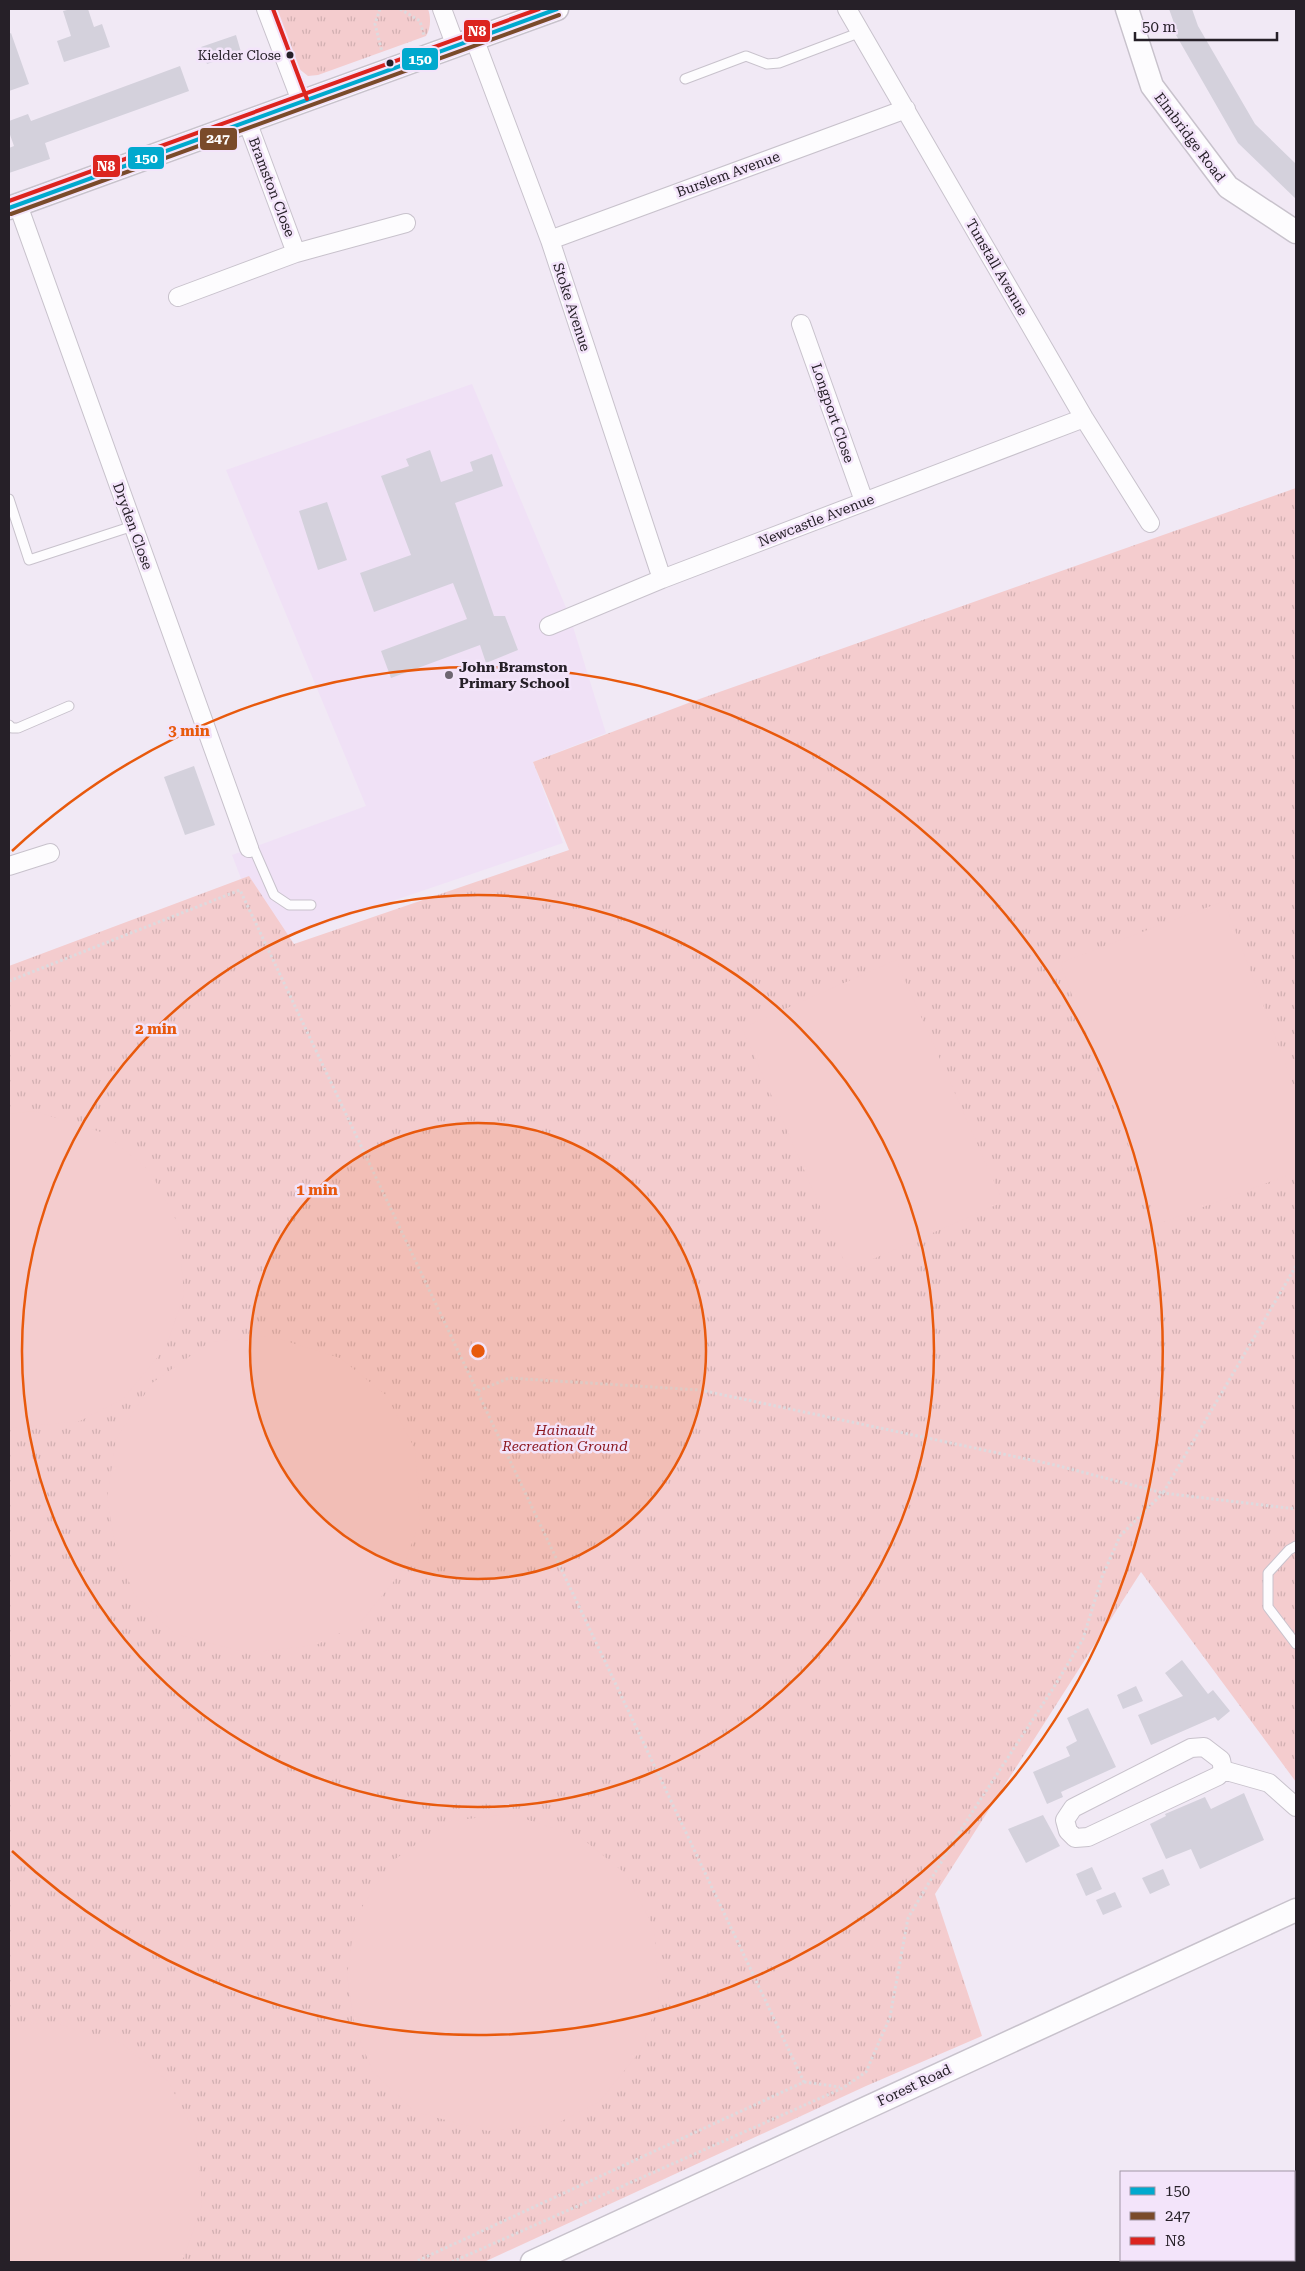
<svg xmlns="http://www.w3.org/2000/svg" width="1305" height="2271" font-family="'Roboto Serif',serif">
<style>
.built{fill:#f0e1f6}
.park{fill:url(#park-tufts)}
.garden{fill:#f4ccce}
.building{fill:#d4d1dc}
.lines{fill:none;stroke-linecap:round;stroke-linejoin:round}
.service-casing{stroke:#c8c2cc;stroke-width:11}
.minor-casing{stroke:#c8c2cc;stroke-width:20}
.tertiary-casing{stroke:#c8c2cc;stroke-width:25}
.path{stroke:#dddade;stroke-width:3;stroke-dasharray:2.5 2.5;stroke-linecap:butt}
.service{stroke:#fdfcfe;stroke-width:9}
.minor{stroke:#fdfcfe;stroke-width:18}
.tertiary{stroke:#fdfcfe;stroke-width:22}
.bus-1-casing{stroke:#f3e4fa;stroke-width:8}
.bus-2-casing{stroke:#f3e4fa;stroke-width:8}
.bus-3-casing{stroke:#f3e4fa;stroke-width:8}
.bus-1{stroke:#00a9ce;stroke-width:4}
.bus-2{stroke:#7a4b2a;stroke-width:4}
.bus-3{stroke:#dc241f;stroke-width:4}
.ring{fill:none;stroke:#e8590c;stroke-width:2.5}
.bus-dot{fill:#262028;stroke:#f3e4fa;stroke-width:2}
.poi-dot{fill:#6d6670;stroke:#f3e4fa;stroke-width:2}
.labels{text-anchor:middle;stroke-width:5;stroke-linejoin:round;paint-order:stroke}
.bus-label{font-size:13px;fill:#262028;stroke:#f3e4fa;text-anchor:end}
.street-label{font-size:14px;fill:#262028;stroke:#f3e4fa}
.poi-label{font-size:14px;font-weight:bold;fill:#262028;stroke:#f3e4fa;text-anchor:start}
.park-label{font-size:14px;font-style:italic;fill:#8b171f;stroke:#f3e4fa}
.centre{fill:#e8590c;stroke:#f3e4fa;stroke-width:2.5}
.ring-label{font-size:15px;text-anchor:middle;font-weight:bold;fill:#e8590c;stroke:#f3e4fa;stroke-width:5;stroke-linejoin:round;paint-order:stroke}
.line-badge{stroke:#f3e4fa;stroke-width:2}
.badge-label{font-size:14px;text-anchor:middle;font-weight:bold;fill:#fff}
</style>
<defs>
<pattern id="park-tufts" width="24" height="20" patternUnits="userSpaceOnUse" patternTransform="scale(1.25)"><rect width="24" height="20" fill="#f4ccce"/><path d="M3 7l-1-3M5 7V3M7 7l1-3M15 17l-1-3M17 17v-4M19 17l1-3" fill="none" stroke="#d1afb1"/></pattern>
</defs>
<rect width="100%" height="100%" fill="#f1e9f5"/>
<path class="built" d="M472 384 570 617 606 733 533 762 563 843 266 944 232 855 366 806 226 470Z"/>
<path class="park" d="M274 9H428C431 17 431 28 426 36L318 75 308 76 293 64Z
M1296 488V1782L1141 1572 935 1894 982 2036 866 2086 484 2262H9V966L249 876 294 944 569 850 533 762 691 702Z"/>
<path class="garden" d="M1224 901 1296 1092V1172L1158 1224 1060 963Z
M896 960 1003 1202 848 1270 742 1028Z
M34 1111 104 1133 150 1171 178 1224 184 1295 166 1347 123 1399 80 1421 12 1428 9 1427V1114Z
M270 1336 340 1358 386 1395 415 1449 420 1520 402 1571 360 1623 316 1645 248 1653 175 1634 134 1594 116 1549 107 1498 116 1439 152 1383 210 1342Z
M510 1814 580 1837 626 1874 654 1928 659 1998 641 2050 599 2102 556 2124 488 2131 415 2112 373 2072 355 2028 347 1976 355 1918 391 1862 450 1821Z
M52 2022 122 2044 168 2081 196 2135 202 2205 184 2257 180 2262H9V2026Z"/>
<path class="building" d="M71 9H88L94 27 102 24 110 47 64 62 57 41 71 36 63 11Z
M1169 9H1192L1198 26 1255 124 1296 164V199L1238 143 1176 35 1178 34Z
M11 33 29 84 9 91V34Z
M236 35 241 52 207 64 201 47Z
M180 66 189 91 45 143 50 159 9 173V148L14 146 9 132V121L28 114 31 121Z
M430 450 441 482 473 471 470 462 492 454 503 486 455 503 494 616H505L518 650 486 663 480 645 391 678 381 651 467 619 453 583 374 612 360 573 411 555 381 476 409 466 406 459Z
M327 502 347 560 318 570 299 511Z
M194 766 215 825 185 835 164 777Z
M1182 1660 1208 1694 1213 1690 1230 1711 1218 1721 1215 1717 1151 1745 1138 1715 1183 1696 1165 1673Z
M1136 1686 1143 1701 1123 1709 1117 1695Z
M1088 1708 1116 1767 1061 1792 1063 1797 1047 1804 1033 1772 1070 1756 1066 1747 1077 1741 1067 1718Z
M1244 1793 1264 1840 1200 1869 1191 1849 1166 1859 1150 1824 1166 1816 1165 1814 1205 1797 1211 1809Z
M1043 1815 1060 1846 1026 1863 1008 1829Z
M1092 1867 1102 1889 1086 1896 1076 1874Z
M1163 1869 1170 1885 1150 1894 1142 1878Z
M1115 1892 1122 1907 1103 1915 1096 1900Z"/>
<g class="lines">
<defs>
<path id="service" d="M685 79 746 56 767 64 779 63 861 32
M9 499 29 560 133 526
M9 725 12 728H18L69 706
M249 848 253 847 274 895 289 905H311
M1296 1546 1289 1550 1268 1573V1607L1296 1644"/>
<path id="minor" d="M266 9 301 101
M442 9 455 44
M847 9 1084 418 1150 523
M474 38 550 240 662 579
M247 121 296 253
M18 205 249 848
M550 240 906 109
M178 297 296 253 406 223
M801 324 864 501
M549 626 662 579 1084 418
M9 866 50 853
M1204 1747 1221 1760 1223 1770 1218 1776 1088 1837 1075 1838 1068 1831 1065 1820 1073 1808 1191 1748Z
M1223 1770 1269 1783 1296 1807"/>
<path id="tertiary" d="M1127 9 1152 86 1228 187 1296 232
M9 208 557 9
M532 2262 1296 1910"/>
</defs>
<use href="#service" class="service-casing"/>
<use href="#minor" class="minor-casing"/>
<use href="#tertiary" class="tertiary-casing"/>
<path class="path" d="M380 9 375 24 382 52
M400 9 420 21 424 36
M9 981 240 890 804 2082 415 2262
M478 1391 509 1378 700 1390 1055 1465 1163 1493 1296 1266
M804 2082 840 2087
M452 2262 843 2088 866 2072 890 2017 908 1918 958 1834 1054 1687 1083 1639 1102 1577 1120 1536 1163 1493 1296 1509"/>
<use href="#service" class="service"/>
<use href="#minor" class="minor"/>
<use href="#tertiary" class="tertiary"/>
<defs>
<path id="bus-1" d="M9 208 557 9"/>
<path id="bus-2" d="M11 214 559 15"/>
<path id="bus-3" d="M273 9 307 99
M9 201 539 9"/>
</defs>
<use href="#bus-1" class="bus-1-casing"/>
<use href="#bus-2" class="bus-2-casing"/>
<use href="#bus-3" class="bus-3-casing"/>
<use href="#bus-1" class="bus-1"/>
<use href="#bus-2" class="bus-2"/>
<use href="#bus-3" class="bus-3"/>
</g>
<circle cx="478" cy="1351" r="228" fill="#e8590c" fill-opacity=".12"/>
<g class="ring">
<circle cx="478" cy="1351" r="228"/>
<circle cx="478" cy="1351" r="456"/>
<path d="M12 851A684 684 0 1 1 12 1851"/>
</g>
<g class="bus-dot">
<circle cx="290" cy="55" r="4.5"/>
<circle cx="390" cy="63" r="4.5"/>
</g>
<circle class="poi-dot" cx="449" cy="675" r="5"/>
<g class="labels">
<g class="bus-label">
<text x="281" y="60">Kielder Close</text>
</g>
<g class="street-label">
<text transform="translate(1190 137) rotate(53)" y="5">Elmbridge Road</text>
<text transform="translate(728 174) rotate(-20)" y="5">Burslem Avenue</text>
<text transform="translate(272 187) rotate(69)" y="5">Bramston Close</text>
<text transform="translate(997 267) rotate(60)" y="5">Tunstall Avenue</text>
<text transform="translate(572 307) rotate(72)" y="5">Stoke Avenue</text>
<text transform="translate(833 413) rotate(71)" y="5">Longport Close</text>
<text transform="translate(816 520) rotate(-21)" y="5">Newcastle Avenue</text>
<text transform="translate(133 526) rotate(70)" y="5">Dryden Close</text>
<text transform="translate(914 2085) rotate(-25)" y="5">Forest Road</text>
</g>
<g class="poi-label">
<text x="459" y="672">John Bramston<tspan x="459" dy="16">Primary School</tspan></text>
</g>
<g class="park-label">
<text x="565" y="1435">Hainault<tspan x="565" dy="16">Recreation Ground</tspan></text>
</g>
</g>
<circle cx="478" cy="1351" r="8" class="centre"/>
<g class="ring-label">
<text x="189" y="736">3 min</text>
<text x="156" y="1034">2 min</text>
<text x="317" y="1195">1 min</text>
</g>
<g class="line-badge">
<rect x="463" y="19" width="28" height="24" rx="5" fill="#dc241f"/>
<rect x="401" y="47" width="38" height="24" rx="5" fill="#00a9ce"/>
<rect x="199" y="127" width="39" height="24" rx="5" fill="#7a4b2a"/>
<rect x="127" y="146" width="38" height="24" rx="5" fill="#00a9ce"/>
<rect x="92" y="154" width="29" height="24" rx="5" fill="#dc241f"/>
</g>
<g class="badge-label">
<text x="477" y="36">N8</text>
<text x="420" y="64">150</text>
<text x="218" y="143">247</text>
<text x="146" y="163">150</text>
<text x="106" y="171">N8</text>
</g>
<rect width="1305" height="2271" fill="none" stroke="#262028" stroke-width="20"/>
<rect x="1120" y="2171" width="175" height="90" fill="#f3e4fa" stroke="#a196a6"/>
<rect x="1130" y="2187" width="25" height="8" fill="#00a9ce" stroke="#a196a6"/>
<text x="1165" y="2196" font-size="15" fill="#262028">150</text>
<rect x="1130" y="2212" width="25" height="8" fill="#7a4b2a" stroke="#a196a6"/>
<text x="1165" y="2221" font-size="15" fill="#262028">247</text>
<rect x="1130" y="2237" width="25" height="8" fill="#dc241f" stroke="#a196a6"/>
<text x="1165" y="2246" font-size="15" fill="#262028">N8</text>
<path d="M1135 32v8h142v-8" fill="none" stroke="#262028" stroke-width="2.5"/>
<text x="1142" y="32" font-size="15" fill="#262028" stroke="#f3e4fa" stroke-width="4" paint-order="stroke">50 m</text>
</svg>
